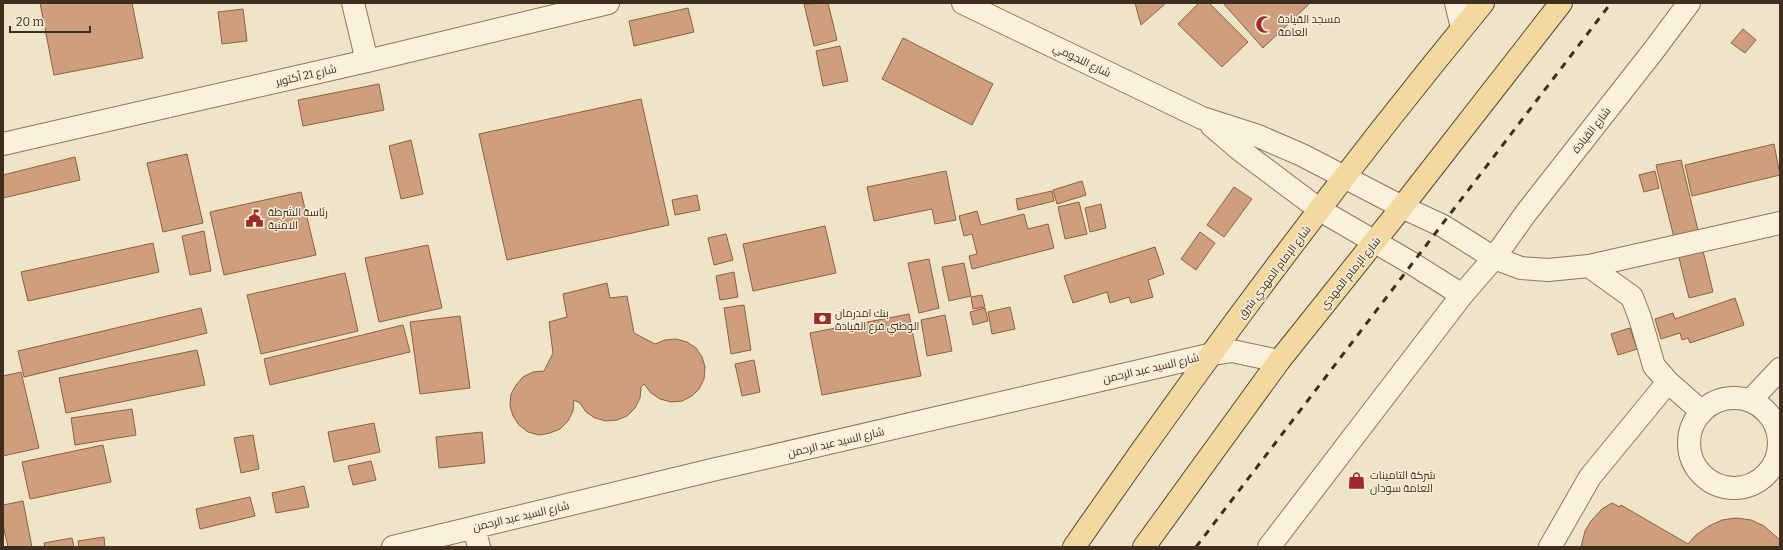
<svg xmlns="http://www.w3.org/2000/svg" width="1783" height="550" font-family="Bitter,Cairo,serif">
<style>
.building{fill:#cf9f7d;stroke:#8d5f41}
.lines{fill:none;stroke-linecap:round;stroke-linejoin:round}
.minor-casing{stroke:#8d765c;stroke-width:24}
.major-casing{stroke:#5b4430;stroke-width:24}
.minor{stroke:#faf1dc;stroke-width:22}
.major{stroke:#f3d9a0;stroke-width:22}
.rail{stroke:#3d2e20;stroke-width:3;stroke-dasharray:7 7;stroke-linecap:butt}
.labels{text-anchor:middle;stroke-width:3;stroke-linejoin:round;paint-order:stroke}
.poi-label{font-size:11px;fill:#3d2e20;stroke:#f7eed8;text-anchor:start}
.street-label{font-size:11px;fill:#3d2e20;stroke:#f7eed8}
</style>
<rect width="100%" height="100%" fill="#f0e4c8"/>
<path class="building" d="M40 3H132L143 58 54 75Z
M828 3 837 40 814 46 804 4Z
M1135 3H1166L1141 25Z
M1199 3H1209L1248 42 1222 67 1178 24Z
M1223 3H1310L1263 48Z
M688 8 694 32 634 46 629 21Z
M243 9 247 41 222 44 218 12Z
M1743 29 1756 40 1745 53 1731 43Z
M903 38 993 84 972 125 882 79Z
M840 46 848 81 823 86 816 51Z
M379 84 384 110 303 126 298 100Z
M641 99 669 225 507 260 479 134Z
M411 140 423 194 401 199 389 146Z
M1774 144 1780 175 1692 196 1685 165Z
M187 154 203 223 163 232 147 163Z
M75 157 80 180 3 198V175Z
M1681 160 1713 292 1689 298 1656 165Z
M946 171 956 220 935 224 932 209 874 221 867 187Z
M1655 171 1659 188 1644 192 1639 175Z
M1082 181 1086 195 1057 204 1053 190Z
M1234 187 1252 199 1224 237 1207 225Z
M1052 191 1054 201 1018 210 1016 199Z
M301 192 316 255 224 275 210 212Z
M697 195 700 210 675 215 672 200Z
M1079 202 1087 234 1065 239 1058 207Z
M1101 204 1106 228 1090 232 1085 208Z
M977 211 981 225 1024 214 1028 229 1048 224 1054 248 972 269 969 256 977 254 972 234 964 236 959 216Z
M825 226 836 273 753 291 743 244Z
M204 231 211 271 190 275 182 236Z
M1200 232 1215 243 1196 270 1181 259Z
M726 234 733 260 714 265 708 238Z
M153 243 159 272 28 301 21 272Z
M428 245 442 308 379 322 365 258Z
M1155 247 1164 274 1148 280 1153 297 1131 303 1129 297 1110 303 1107 292 1073 303 1064 276Z
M929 259 939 308 919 313 908 263Z
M964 263 971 296 949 301 942 267Z
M734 272 738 297 720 300 716 276Z
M345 273 358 331 261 354 247 295Z
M607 283 610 298 627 296 634 333 655 344 665 340 676 339 687 342 696 348 702 357 705 367 704 379 699 389 692 396 682 401 671 402 660 399 651 393 644 384 641 387 640 398 635 408 627 416 617 420 606 421 595 418 586 412 580 403 574 400 573 411 568 421 560 429 550 433 539 435 528 432 519 425 513 416 510 406 511 394 516 385 523 377 533 372 544 371 553 353 549 322 567 317 563 294Z
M982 295 985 307 973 309 971 297Z
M1735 298 1744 325 1690 343 1688 338 1682 340 1680 333 1661 339 1655 319 1673 313 1675 319Z
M744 305 751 350 731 354 724 308Z
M1010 307 1015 329 992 334 988 312Z
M201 308 207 333 24 377 18 351Z
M985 308 988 321 973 325 970 312Z
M909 314 921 376 822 395 810 333Z
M945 315 952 351 927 356 921 320Z
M460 316 470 388 420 394 410 322Z
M403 325 410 352 270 385 264 359Z
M1630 328 1637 349 1618 355 1611 334Z
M197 350 205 385 66 413 59 378Z
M754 360 760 392 742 396 735 364Z
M21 372 39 448 3 456V376Z
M132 409 136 435 75 445 71 418Z
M374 423 380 452 334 462 328 432Z
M482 432 485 463 439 468 436 437Z
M253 435 259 469 241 473 234 438Z
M103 445 111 482 30 499 22 462Z
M371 461 376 480 353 485 348 466Z
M304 486 309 507 276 513 272 493Z
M250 497 255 516 200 529 196 509Z
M23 501 32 547H8L3 525V505Z
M1612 503 1620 507 1621 505 1688 544 1696 535 1709 526 1722 520 1736 518 1751 520 1764 526 1780 540V547H1581L1585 531 1591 521 1602 509Z
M104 537 105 547H79L78 541Z
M72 538 74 547H45L44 543Z"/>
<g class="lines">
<defs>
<path id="minor" d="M353 3 367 61
M963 3 1202 118 1258 136 1302 155 1402 207 1443 226 1494 258 1521 268 1548 270 1589 266 1780 223
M1456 3 1462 28
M1212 126 1240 150 1320 210 1413 264 1462 295
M3 144 367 61 608 3
M1589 266 1632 297 1640 318 1654 366 1668 382 1702 412
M1689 443a45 45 0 1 1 90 0a45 45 0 1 1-90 0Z
M1750 401 1780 369
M474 528 479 547
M393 547 712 470 1213 354 1232 351 1279 361
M1269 547 1462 295 1494 258 1526 213 1654 50 1689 3
M1550 547 1590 477 1668 382"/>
<path id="major" d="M1074 547C1203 361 1339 178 1483 3
M1144 547 1279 361 1402 207 1561 3"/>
</defs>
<use href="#minor" class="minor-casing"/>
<use href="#major" class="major-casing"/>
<use href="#minor" class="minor"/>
<use href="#major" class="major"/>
<path class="rail" d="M1196 547 1611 3"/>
</g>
<defs>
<symbol id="mosque-bare" viewBox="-9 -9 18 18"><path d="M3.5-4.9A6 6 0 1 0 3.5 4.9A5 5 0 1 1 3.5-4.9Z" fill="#9e2a2b" stroke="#f7eed8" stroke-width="2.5" paint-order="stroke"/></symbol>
<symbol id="civic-bare" viewBox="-9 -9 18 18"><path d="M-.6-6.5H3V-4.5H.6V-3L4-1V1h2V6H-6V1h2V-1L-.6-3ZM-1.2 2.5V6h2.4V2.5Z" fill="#9e2a2b" stroke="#f7eed8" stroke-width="2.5" paint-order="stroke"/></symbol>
<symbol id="bank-bare" viewBox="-9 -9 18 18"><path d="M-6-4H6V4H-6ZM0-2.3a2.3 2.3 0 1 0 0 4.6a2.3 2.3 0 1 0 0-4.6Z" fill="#9e2a2b" stroke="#f7eed8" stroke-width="2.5" paint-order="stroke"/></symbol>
<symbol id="shop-bare" viewBox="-9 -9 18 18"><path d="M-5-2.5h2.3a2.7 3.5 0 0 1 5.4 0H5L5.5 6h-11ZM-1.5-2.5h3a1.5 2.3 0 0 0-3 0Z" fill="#9e2a2b" stroke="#f7eed8" stroke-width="2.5" paint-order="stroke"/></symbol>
</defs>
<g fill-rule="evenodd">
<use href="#mosque-bare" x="1252" y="12" width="25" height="25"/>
<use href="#civic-bare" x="242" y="206" width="25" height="25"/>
<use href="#bank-bare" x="810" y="306" width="25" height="25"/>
<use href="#shop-bare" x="1344" y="468" width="25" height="25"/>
</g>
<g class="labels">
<g class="poi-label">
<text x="1278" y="23">مسجد القيادة<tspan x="1278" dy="13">العامة</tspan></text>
<text x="268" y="216">رئاسة الشرطة<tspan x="268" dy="13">الامنية</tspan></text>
<text x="835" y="317">بنك امدرمان<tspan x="835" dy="13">الوطني فرع القيادة</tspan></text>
<text x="1370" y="479">شركة التامينات<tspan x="1370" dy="13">العامة سودان</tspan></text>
</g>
<g class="street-label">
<text transform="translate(1082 60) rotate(26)" y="4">شارع النجومي</text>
<text transform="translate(306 75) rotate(-13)" y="4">شارع 21 أكتوبر</text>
<text transform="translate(1591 130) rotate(-52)" y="4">شارع القيادة</text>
<text transform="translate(1274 272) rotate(-53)" y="4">شارع الإمام المهدي شرق</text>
<text transform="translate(1350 273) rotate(-51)" y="4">شارع الإمام المهدي</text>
<text transform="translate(1151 368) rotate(-13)" y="4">شارع السيد عبد الرحمن</text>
<text transform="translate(836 442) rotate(-13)" y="4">شارع السيد عبد الرحمن</text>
<text transform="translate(521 516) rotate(-13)" y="4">شارع السيد عبد الرحمن</text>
</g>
</g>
<rect width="1783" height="550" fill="none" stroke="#3d2e20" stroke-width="8"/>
<path d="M10 26v6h80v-6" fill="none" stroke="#3d2e20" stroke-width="2"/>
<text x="16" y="26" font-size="12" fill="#3d2e20" stroke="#f7eed8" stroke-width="3" paint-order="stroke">20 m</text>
</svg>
